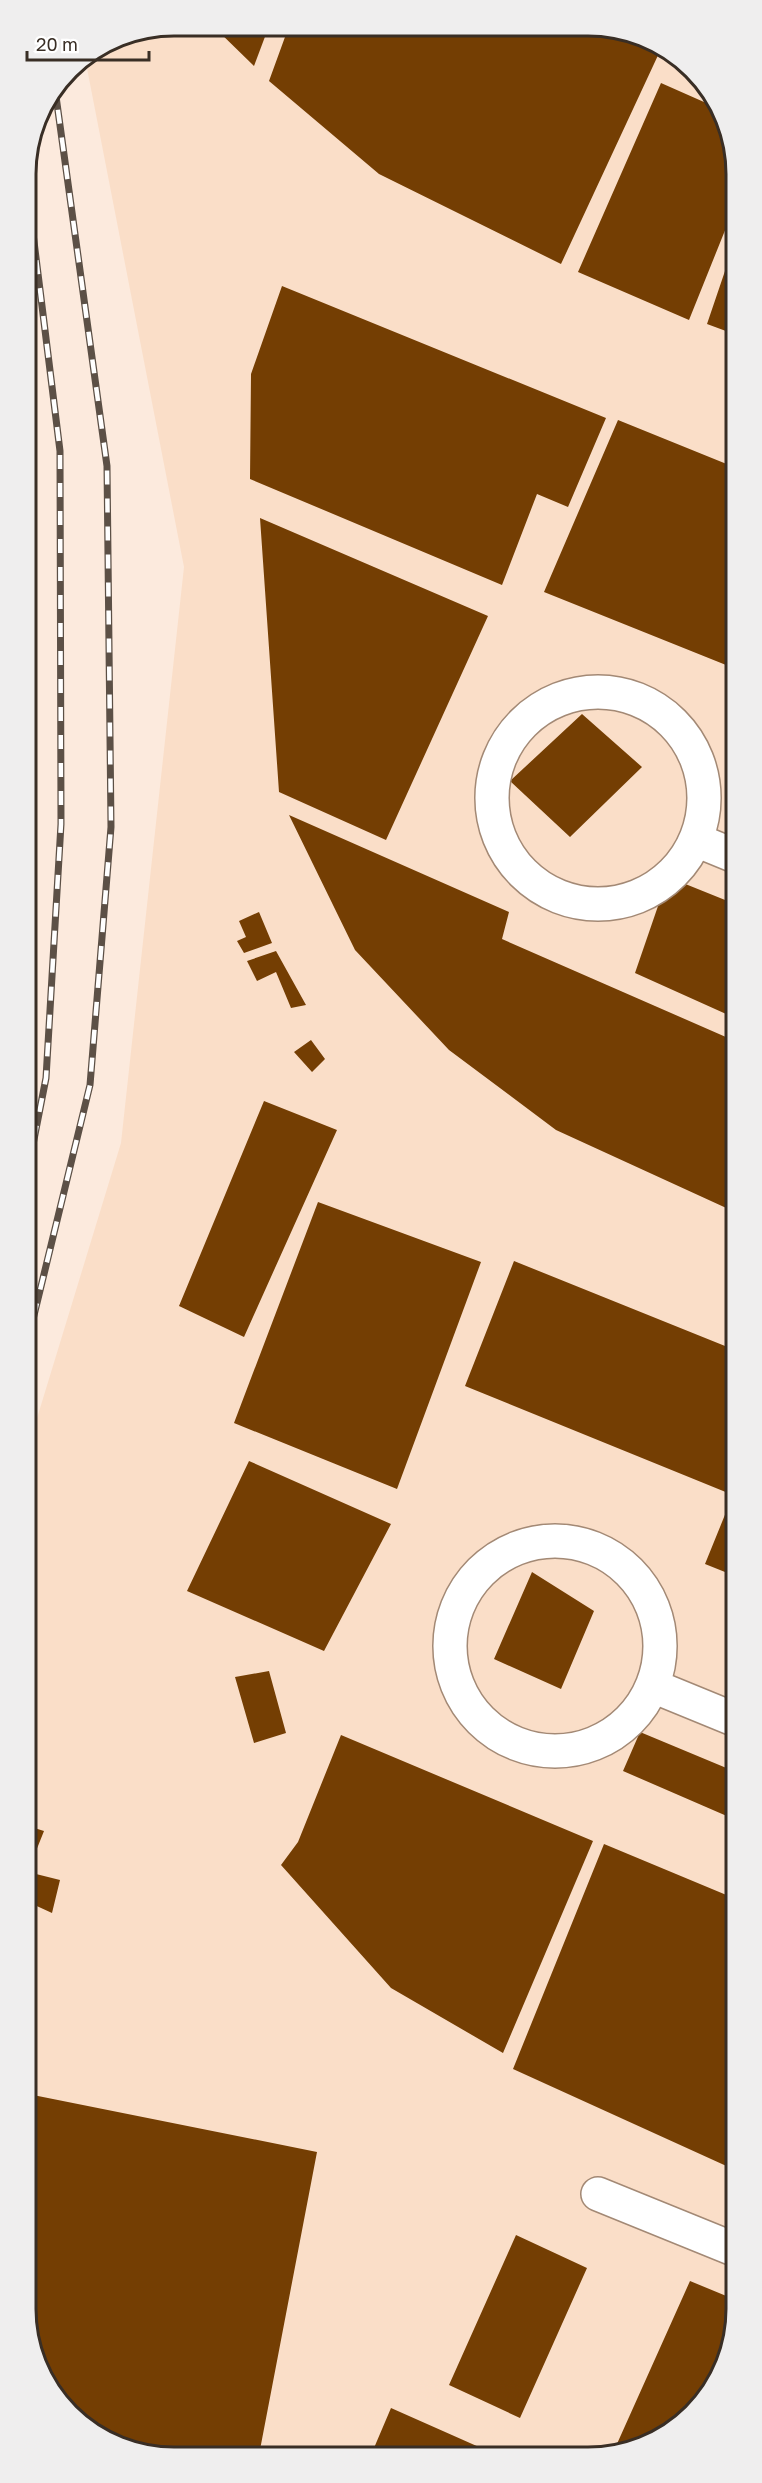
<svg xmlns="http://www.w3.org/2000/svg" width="762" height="2483" font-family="'Golos Text',sans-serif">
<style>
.built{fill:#fadec8}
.building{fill:#743e03}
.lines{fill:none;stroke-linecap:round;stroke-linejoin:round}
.minor-casing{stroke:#a38975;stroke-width:36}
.minor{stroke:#fff;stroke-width:33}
.rail-casing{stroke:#5c5046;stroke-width:7}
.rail{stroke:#fff;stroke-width:4.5;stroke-dasharray:14;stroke-linecap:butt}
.rim{fill:none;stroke:#392e25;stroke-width:3}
</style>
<rect width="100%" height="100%" fill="#fceadd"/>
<path class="built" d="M174 26 617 28 693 69 734 145 736 2318 725 2366 700 2407 663 2437 617 2455H145L69 2414 28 2338 27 1451 121 1143 184 567 85 58 117 37Z"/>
<path class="building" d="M213 26H269L254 66Z
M289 26 617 28 660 51 561 264 379 174 269 81Z
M661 83 713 106 734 145V208L689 320 578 272Z
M725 271 734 274V334L707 324Z
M282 286 606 418 568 507 537 494 502 585 250 479 251 374Z
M618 420 734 467V657L731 667 544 592Z
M260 518 488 616 386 840 279 792Z
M582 714 642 767 570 837 510 781Z
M289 815 509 912 502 939 735 1041V1212L556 1130 449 1050 355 950Z
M668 877 735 904V1018L635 973Z
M259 912 272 943 244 953 237 941 246 937 239 921Z
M276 951 306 1005 291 1008 276 972 257 981 247 961Z
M311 1040 325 1059 312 1072 294 1052Z
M264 1101 337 1130 244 1337 179 1306Z
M318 1202 481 1262 397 1489 234 1423Z
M514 1261 735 1350V1576L705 1564 733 1495 465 1386Z
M249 1461 391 1524 324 1651 187 1591Z
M532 1572 594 1611 561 1689 494 1659Z
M269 1671 286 1733 254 1743 235 1677Z
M640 1732 736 1772V1820L623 1771Z
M341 1735 593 1841 503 2053 391 1988 281 1865 298 1842Z
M28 1826 44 1831 36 1851 28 1847Z
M604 1844 736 1899V2162L733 2169 513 2069Z
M28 1872 60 1880 52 1913 28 1902Z
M28 2094 317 2152 259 2455H145L69 2414 28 2338Z
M516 2235 587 2268 520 2418 449 2385Z
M690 2281 736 2300V2318L725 2366 700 2407 663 2437 612 2455Z
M391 2408 497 2455H371Z"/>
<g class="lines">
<defs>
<path id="minor" d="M492 798a106 106 0 1 1 212 0a106 106 0 1 1-212 0Z
M696 840 735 856
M450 1646a105 105 0 1 1 210 0a105 105 0 1 1-210 0Z
M653 1686 736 1720
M598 2194 736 2250"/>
</defs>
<use href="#minor" class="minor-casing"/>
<use href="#minor" class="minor"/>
<defs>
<path id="rail" d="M26 177 60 451 61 824 46 1078 27 1175
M27 1344 90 1085 111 827 107 466 55 89"/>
</defs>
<use href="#rail" class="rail-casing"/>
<use href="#rail" class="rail"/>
</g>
<path d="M0 0H762V2483H0ZM174 36H588A138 138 0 0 1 726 174V2309A138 138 0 0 1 588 2447H174A138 138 0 0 1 36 2309V174A138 138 0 0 1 174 36Z" fill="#efeeee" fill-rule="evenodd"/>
<path class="rim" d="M174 36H588A138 138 0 0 1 726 174V2309A138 138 0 0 1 588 2447H174A138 138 0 0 1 36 2309V174A138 138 0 0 1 174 36Z"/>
<path d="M27 51v9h122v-9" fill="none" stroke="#392e25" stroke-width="3"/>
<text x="36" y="51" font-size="18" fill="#392e25" stroke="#ffffff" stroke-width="4.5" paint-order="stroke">20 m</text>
</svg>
